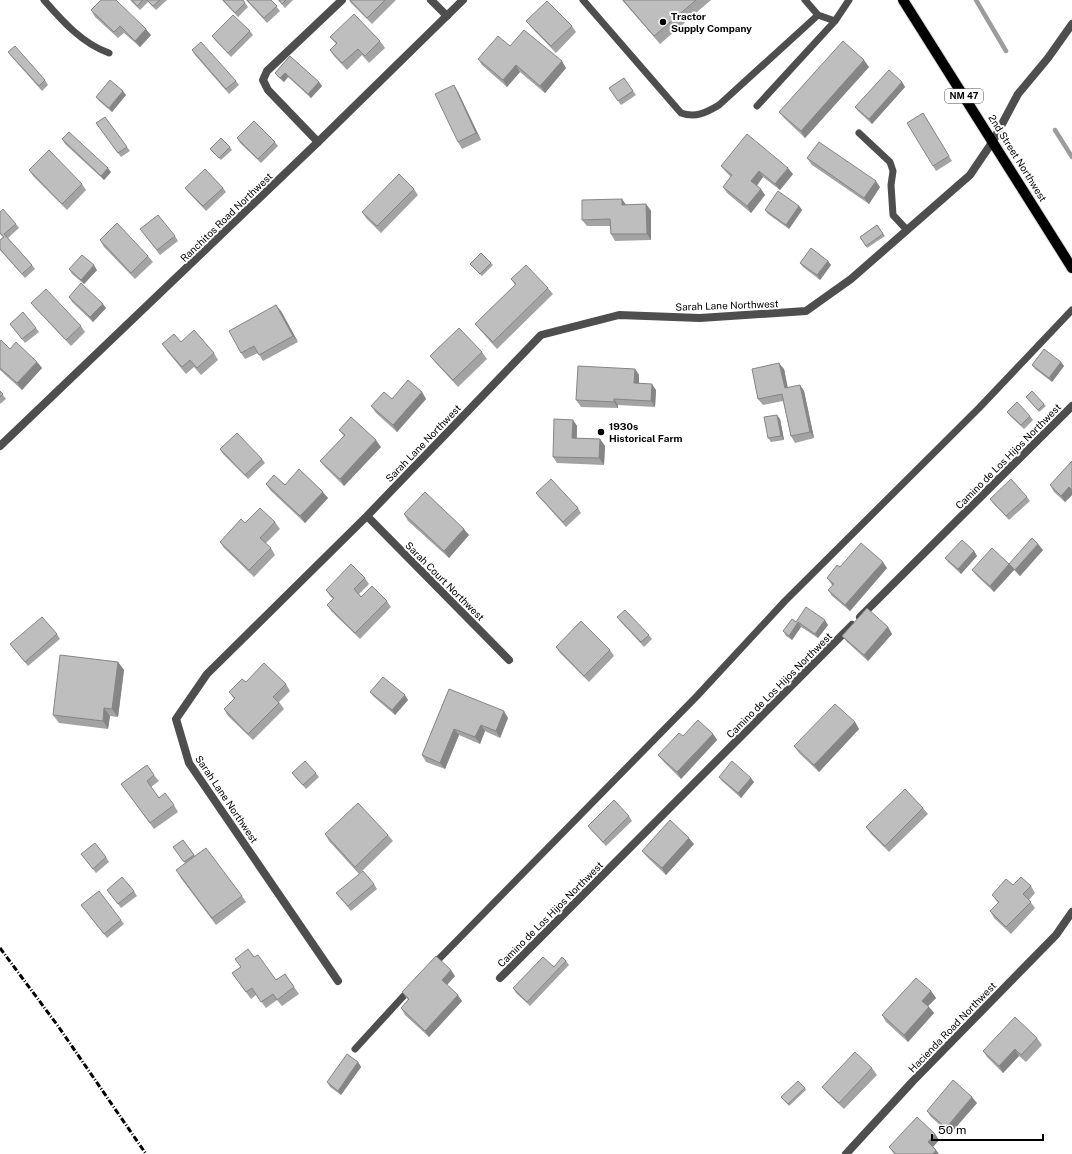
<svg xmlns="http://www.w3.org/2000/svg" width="1072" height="1154" font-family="'Public Sans',sans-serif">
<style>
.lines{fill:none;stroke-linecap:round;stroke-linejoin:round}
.stream{stroke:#9c9c9c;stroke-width:4.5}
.primary-casing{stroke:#dbdbdb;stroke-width:12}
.service{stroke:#4e4e4e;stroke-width:7}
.minor{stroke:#4e4e4e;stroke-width:8}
.tertiary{stroke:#4e4e4e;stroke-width:8}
.primary{stroke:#000;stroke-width:10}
.rail{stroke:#000;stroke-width:3;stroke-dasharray:6 2 1 2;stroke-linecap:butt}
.wall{fill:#a3a3a3}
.shaded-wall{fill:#858585}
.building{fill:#bebebe;stroke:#858585}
.poi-dot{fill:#000;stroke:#fff;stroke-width:1.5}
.labels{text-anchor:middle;stroke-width:4;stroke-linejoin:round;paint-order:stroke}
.shield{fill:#fff;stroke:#4c4c4c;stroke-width:1}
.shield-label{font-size:9px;font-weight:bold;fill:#000}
.poi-label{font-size:10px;font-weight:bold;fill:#000;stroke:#fff;text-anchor:start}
.street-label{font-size:10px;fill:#000;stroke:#fff}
</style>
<rect width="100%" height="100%" fill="#fff"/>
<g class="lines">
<path class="stream" d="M976 0 1006 51
M1055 130 1072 157"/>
<defs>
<path id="primary" d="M903 0 1072 268"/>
</defs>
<use href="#primary" class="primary-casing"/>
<path class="service" d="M44 0C62 21 83 44 109 53
M583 0 681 113C695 118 706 113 719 105L818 15
M805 0 818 15 835 21
M757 106 835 21 849 0
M859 133 890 162 893 171 891 185 893 215 907 230
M433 965 697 696 785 601 979 408 1072 310
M355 1049 410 989"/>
<path class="minor" d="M431 0 447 16
M318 142 268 90 263 80 267 71 342 0
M367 516 509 660
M860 617 1072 406
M500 978 852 625
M338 981 189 763 176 719 207 674 367 516 541 335 619 315 700 318 806 311 851 279 970 175 993 141 1018 94 1048 58 1072 24
M846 1154 913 1081 1056 935 1072 912"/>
<path class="tertiary" d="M0 446 318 142 463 0"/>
<use href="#primary" class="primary"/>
<path class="rail" d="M0 948 58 1026 146 1154"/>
</g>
<path class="wall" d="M130 0H167L156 10 148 2 140 10Z
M222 0H243L248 7 238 17Z
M246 0H271L280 11 267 23Z
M278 0H293L285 8Z
M349 0H396L372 24 351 3Z
M622 0H711L660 44Z
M91 10 151 35 140 47 124 33 118 38 95 17Z
M526 21 572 26 576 32 556 53 531 27Z
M250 31 253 35 231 57 215 40 212 36Z
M330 37 380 41 385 48 369 63 362 55 347 70 334 56 330 50 336 44Z
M510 46 566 68 545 93 520 72 507 87 482 65 478 59Z
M192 50 236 81 239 85 229 94 195 55Z
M8 52 45 80 48 85 42 91 11 56Z
M290 56 319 82 322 86 311 98 288 77 284 82 278 77 275 73Z
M869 67 805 138 784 118 779 112Z
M624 78 636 95 621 105 609 88Z
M902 82 905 87 872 124 858 111 855 107Z
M458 92 481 140 462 149 458 142Z
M126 95 112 112 99 101 96 97Z
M923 113 952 161 936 171 933 166Z
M105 117 130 151 121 157 96 123Z
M237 138 275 142 278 146 261 163 240 143Z
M62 139 111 172 104 180 65 144Z
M230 147 232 150 221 160 210 149Z
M807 158 880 187 869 204 812 165Z
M721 166 793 174 780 190 763 177 757 186 765 195 751 213 727 193 723 187 731 177 726 172Z
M29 170 82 184 86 190 67 210 33 176Z
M185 188H223L226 192 206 211 188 192Z
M414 189 418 195 381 233 366 218 362 212Z
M622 199 626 205 646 204 651 211V240L615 241 611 234 610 226H587L582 220Z
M799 206 802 210 789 229 768 214 765 210Z
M0 212 16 224 19 228 8 238 32 265 35 269 25 278 0 250V240L3 237 0 234Z
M877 225 885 236 867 248 860 237Z
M143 233 175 236 178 241 160 255Z
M100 240 148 256 153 262 135 279 104 247Z
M828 261 831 265 820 280 803 267 800 263Z
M491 263 493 265 482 276 470 264Z
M69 269 97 270 84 284 72 274Z
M511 279 548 288 553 294 497 349 480 330 475 324 515 285Z
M69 297 106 308 93 322 72 302Z
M31 303 81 326 85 332 71 346 36 309Z
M281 311 298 342 263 361 258 353 245 359 241 353Z
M10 324 36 328 39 332 25 343Z
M0 342 10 349 37 362 42 368 22 390 0 370Z
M181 342 214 353 218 360 201 375 194 367 186 374 167 351 162 344Z
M482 352 487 359 458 387 435 362 430 356Z
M1061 362 1064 366 1052 382 1035 369 1032 365Z
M635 369 639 375V383L656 390 655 407 618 405V408L581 407 576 400Z
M784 369 788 388 800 385 804 391 814 438 795 443 791 436 783 401 763 405 758 399Z
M0 391 6 399 0 404Z
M422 392 426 399 397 432 376 413 371 406 392 399Z
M1026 397 1044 404 1046 406 1039 412Z
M1007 412 1030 416 1033 420 1024 429 1010 416Z
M780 419 784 440 771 442 768 438Z
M573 420 577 426V438L600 439 605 446 604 465 557 463 553 457Z
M339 430 381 447 344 486 325 467 320 461 344 436Z
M220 449 262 459 265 463 248 479 223 454Z
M1072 461V495L1065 502 1054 492 1050 485Z
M266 484 328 498 305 523 270 490Z
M536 493 578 508 581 513 566 527 539 497Z
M1027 497 1030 501 1009 520 993 503 990 499Z
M404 514 469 535 449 558 408 521Z
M275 522 280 529 265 544 271 548 275 555 254 577 224 548 220 542 245 523Z
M1043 550 1020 576 1014 570 994 592 977 576 972 570 1009 564Z
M974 551 977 556 961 574 948 562 945 558Z
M887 568 850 611 832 596 828 590 832 585 827 578Z
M365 578 369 584 359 594 361 597 387 601 391 607 360 639 332 612 327 605 333 599 330 596 326 590Z
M617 617 649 635 652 639 644 647 620 621Z
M796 622 828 625 818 638 801 627 792 640 786 636 783 631Z
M888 627 892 634 868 661 847 642 842 636Z
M57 634 60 639 28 666 10 644Z
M556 647 610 650 614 656 589 682 560 653Z
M118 662 124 670 118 717 110 716 108 729 59 723 53 715Z
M246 682 286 684 290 691 279 702 284 709 253 740 228 716 224 709 234 699 229 692Z
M449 689 508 718 500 738 485 731 480 744 459 735 445 769 426 762 422 755Z
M370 692 408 700 395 715 373 696Z
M855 722 859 729 819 772 799 753 794 746Z
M713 734 717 740 681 779 663 761 658 755 683 736Z
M292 773H316L319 777 306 789 295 777Z
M154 775 159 781 151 787 159 798 174 805 178 812 154 829 121 784Z
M719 777 754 782 741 798 722 781Z
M923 808 928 814 889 852 871 834 866 827Z
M629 816 632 821 606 846 591 830 588 826Z
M325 834 388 835 393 841 359 874 329 841Z
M183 840 195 856 242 896 246 902 216 925 180 877 185 863 173 847Z
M694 844 666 875 647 857 642 851Z
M81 854 106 857 109 862 96 873Z
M374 884 377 889 351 911 336 893Z
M1013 885 1031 886 1035 893 1029 900 1035 908 1011 934 994 918 990 911 998 903 992 895Z
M107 890 134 891 137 896 121 908Z
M81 905 121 920 124 924 107 938Z
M254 957 276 980 285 974 299 994 282 1006 277 1000 266 1008 256 995 251 999 232 973Z
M566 961 569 965 530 1006 516 993 513 988 554 967Z
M455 976 447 985 462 1001 429 1037 405 1015 401 1008 408 1000 402 992Z
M931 991 936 998 928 1006 934 1013 908 1042 886 1022 882 1015Z
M1037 1038 1042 1045 1026 1062 1019 1056 1003 1073 987 1057 983 1051Z
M358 1062 361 1067 341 1095 330 1087 327 1082Z
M872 1068 877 1075 844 1109 827 1093 822 1087Z
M805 1088 806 1090 789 1106 781 1097Z
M977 1103 950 1134 931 1117 927 1111Z
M935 1134 939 1140 933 1147 939 1154H894L889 1147Z"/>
<path class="shaded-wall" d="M146 29 151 35 140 47 135 41Z
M864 60 869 67 805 138 801 131Z
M562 61 566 68 545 93 540 86Z
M516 65 520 72 507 87 503 80Z
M285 73 288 77 284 82 280 78Z
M319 82 322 86 311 98 308 94Z
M902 82 905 87 872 124 869 119Z
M454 85 458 92 481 140 476 133Z
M123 91 126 95 112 112 109 108Z
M108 168 111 172 104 180 101 176Z
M788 168 793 174 780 190 775 184Z
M759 171 763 177 755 187 751 181Z
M876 181 880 187 869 204 864 198Z
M761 189 765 195 751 213 747 206Z
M622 199 626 205H622Z
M646 204 651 211V240L647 234Z
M799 206 802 210 789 229 786 225Z
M828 261 831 265 820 280 817 275Z
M94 265 97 270 84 284 81 280Z
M103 304 106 308 93 322 90 317Z
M276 305 281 311 298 342 293 336Z
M37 362 42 368 22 390 17 383Z
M1061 362 1064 366 1052 382 1049 378Z
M779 363 784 369 789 395 785 388Z
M635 369 639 375V389L634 383Z
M652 384 656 390 655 407 651 401Z
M800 385 804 391 814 438 810 432Z
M422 392 426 399 397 432 393 425Z
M614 399 618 405V408L614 402Z
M777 415 780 419 784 440 781 436Z
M573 420 577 426 576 445 572 438Z
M600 439 605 446 604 465 599 458Z
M376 440 381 447 344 486 340 479Z
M1069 487 1072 491V495L1065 502 1061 496Z
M323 492 328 498 305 523 300 516Z
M464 529 469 535 449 558 444 551Z
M1038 544 1043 550 1020 576 1015 570Z
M974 551 977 556 961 574 958 569Z
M883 562 887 568 850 611 845 605Z
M1009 564 1014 570 994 592 990 586Z
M825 620 828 625 818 638 815 634Z
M798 622 801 627 792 640 789 636Z
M888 627 892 634 868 661 864 655Z
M118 662 124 670 118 717 112 709Z
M405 695 408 700 395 715 392 710Z
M104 708 110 716 108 729 103 721Z
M504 711 508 718 500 738 496 731Z
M855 722 859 729 819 772 814 765Z
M481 725 485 731 480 744 475 737Z
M454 729 459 735 445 769 440 763Z
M713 734 717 740 681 779 677 772Z
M751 778 754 782 741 798 738 793Z
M689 838 694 844 666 875 662 868Z
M451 970 455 976 446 986 442 980Z
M931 991 936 998 927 1007 922 1001Z
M458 995 462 1001 429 1037 425 1031Z
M929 1007 934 1013 908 1042 904 1035Z
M1015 1049 1019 1056 1003 1073 999 1066Z
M358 1062 361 1067 341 1095 338 1091Z
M972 1097 977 1103 950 1134 946 1128Z
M935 1134 939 1140 932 1148 928 1142Z
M936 1150 939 1154H933Z"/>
<path class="building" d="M101 0H116L146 29 135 41 120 26 114 32 91 10Z
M132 0H143L137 6Z
M147 0H160L153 6Z
M223 0H243L245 3 235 13Z
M247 0H271L277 6 264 18Z
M279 0H286L282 4Z
M350 0H385L367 18Z
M623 0H696L654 36Z
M547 1 572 26 551 46 526 21Z
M354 14 380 41 365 56 358 49 342 63 330 50 337 43 330 37Z
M233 15 250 31 228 53 212 36Z
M524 30 562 61 540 86 516 65 503 80 478 59 498 36 510 46Z
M843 41 864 60 801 131 779 112Z
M201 42 236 81 226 89 192 50Z
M15 46 45 80 39 86 8 52Z
M290 56 319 82 308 94 285 73 280 78 275 73Z
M889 70 902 82 869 119 855 107Z
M624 78 633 91 618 101 609 88Z
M110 80 123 91 109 108 96 97Z
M454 85 476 133 458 142 435 94Z
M923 113 949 156 933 166 907 123Z
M105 117 127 147 118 153 96 123Z
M254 121 275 142 258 159 237 138Z
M69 132 108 168 101 176 62 139Z
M747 134 788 168 775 184 759 171 751 181 761 189 747 206 723 187 732 175 721 166Z
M221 138 230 147 219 158 210 149Z
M819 142 876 181 864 198 807 158Z
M49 150 82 184 62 204 29 170Z
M205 169 223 188 203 206 185 188Z
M399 174 414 189 377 226 362 212Z
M778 191 799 206 786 225 765 210Z
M622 199V205L646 204 647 234H611L610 219 582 220V200Z
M3 209 16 224 4 234 32 265 22 274 0 249V240L4 237 0 233V212Z
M158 215 175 236 157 250 140 229Z
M117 223 148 256 131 273 100 240Z
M877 225 883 234 866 246 860 237Z
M811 248 828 261 817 275 800 263Z
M481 253 491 263 480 274 470 264Z
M82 255 94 265 81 280 69 269Z
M526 265 548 288 493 342 475 324 516 284 511 279Z
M81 283 103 304 90 317 69 297Z
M46 289 81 326 66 340 31 303Z
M276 305 293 336 259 355 254 346 241 353 229 331Z
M23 312 36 328 22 339 10 324Z
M459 328 482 352 453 380 430 356Z
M194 330 214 353 197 368 190 360 182 367 162 344 174 334 181 342Z
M1 340 10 349 16 342 37 362 17 383 0 368V342Z
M1044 349 1061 362 1049 378 1032 365Z
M779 363 785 388 800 385 810 432 791 436 782 394 758 399 752 369Z
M578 366 635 369 634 383 652 384 651 401 614 399V402L576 400Z
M408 380 422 392 393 425 371 406 384 392 392 399Z
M0 391 3 394 0 397Z
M1032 391 1044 404 1038 410 1026 397Z
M1017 402 1030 416 1021 425 1007 412Z
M777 415 781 436 768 438 764 417Z
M351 417 376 440 340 479 320 461 345 435 339 430Z
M554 419 573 420 572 438 600 439 599 458 553 457Z
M237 433 262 459 245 475 220 449Z
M1072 461V490L1069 487 1061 496 1050 485Z
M299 469 323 492 300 516 266 484 274 475 285 485Z
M551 479 578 508 563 522 536 493Z
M1011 479 1027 497 1006 516 990 499Z
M425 492 464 529 444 551 404 514Z
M260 508 275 522 260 538 271 548 249 570 220 542 241 519 245 523Z
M1032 538 1038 544 1015 570 1009 564 990 586 972 570 992 548 1009 564Z
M962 540 974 551 958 569 945 558Z
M861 543 883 562 845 605 828 590 834 584 827 578 837 565 840 567Z
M351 564 365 578 354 589 361 597 372 586 387 601 355 633 327 605 334 598 326 590Z
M806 607 825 620 815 634 798 622 789 636 783 631 792 619 796 622Z
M867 608 888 627 864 655 842 636Z
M625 610 649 635 641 642 617 617Z
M42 617 57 634 25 662 10 644Z
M581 621 610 650 584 676 556 647Z
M60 655 118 662 112 709 104 708 103 721 53 715Z
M264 663 286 684 273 697 279 703 248 734 224 709 235 698 229 692 242 679 246 682Z
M383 677 405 695 392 710 370 692Z
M449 689 504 711 496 731 481 725 475 737 454 729 440 763 422 755Z
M835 704 855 722 814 765 794 746Z
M698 720 713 734 677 772 658 755 679 733 683 736Z
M305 761 316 773 303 785 292 773Z
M732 761 751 778 738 793 719 777Z
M147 765 154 775 147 781 159 798 165 793 174 805 150 823 121 784Z
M905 789 923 808 885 846 866 827Z
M614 800 629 816 603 842 588 826Z
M358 803 388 835 355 867 325 834Z
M670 820 689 838 662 868 642 851Z
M183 840 194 855 184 862 173 847Z
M95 843 106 857 93 869 81 854Z
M206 848 242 896 212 918 176 870Z
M363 871 374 884 348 906 336 893Z
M122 877 134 891 118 904 107 890Z
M1021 877 1031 886 1023 894 1031 902 1006 927 990 911 999 902 992 895 1006 879 1013 885Z
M99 891 121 920 104 934 81 905Z
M248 949 254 957 258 955 276 980 285 974 294 987 277 1000 273 994 261 1002 252 988 246 992 232 973 241 967 235 959Z
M436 956 451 970 442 980 458 995 425 1031 401 1008 409 999 402 992Z
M543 957 554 967 562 957 566 961 527 1002 513 988Z
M916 978 931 991 922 1001 929 1007 904 1035 882 1015Z
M1015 1017 1037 1038 1021 1055 1015 1049 999 1066 983 1051Z
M855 1052 872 1068 839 1103 822 1087Z
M347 1054 358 1062 338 1091 327 1082Z
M953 1080 972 1097 946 1128 927 1111Z
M798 1081 805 1088 788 1104 781 1097Z
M917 1117 935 1134 928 1142 936 1150 933 1154H896L889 1147Z"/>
<g class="poi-dot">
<circle cx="663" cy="22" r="4"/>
<circle cx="601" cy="432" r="4"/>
</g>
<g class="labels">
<rect class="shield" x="945" y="89" width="38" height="14" rx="3"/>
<g class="shield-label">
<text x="964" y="99">NM 47</text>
</g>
<g class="poi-label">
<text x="671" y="20">Tractor<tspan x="671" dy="12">Supply Company</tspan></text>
<text x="609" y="430">1930s<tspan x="609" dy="12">Historical Farm</tspan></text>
</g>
<g class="street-label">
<text transform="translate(1018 158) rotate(58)" y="4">2nd Street Northwest</text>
<text transform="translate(226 217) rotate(-44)" y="4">Ranchitos Road Northwest</text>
<text transform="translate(727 305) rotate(-2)" y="4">Sarah Lane Northwest</text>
<text transform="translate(423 443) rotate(-46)" y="4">Sarah Lane Northwest</text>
<text transform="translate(1008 456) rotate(-45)" y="4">Camino de Los Hijos Northwest</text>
<text transform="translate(445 581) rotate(45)" y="4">Sarah Court Northwest</text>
<text transform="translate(779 685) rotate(-45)" y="4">Camino de Los Hijos Northwest</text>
<text transform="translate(227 799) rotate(56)" y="4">Sarah Lane Northwest</text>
<text transform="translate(550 914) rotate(-45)" y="4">Camino de Los Hijos Northwest</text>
<text transform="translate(952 1027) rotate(-46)" y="4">Hacienda Road Northwest</text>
</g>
</g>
<path d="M932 1134v6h111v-6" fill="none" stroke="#000000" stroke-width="2"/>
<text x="938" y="1134" font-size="12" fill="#000000" stroke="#ffffff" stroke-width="3" paint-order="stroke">50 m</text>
</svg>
